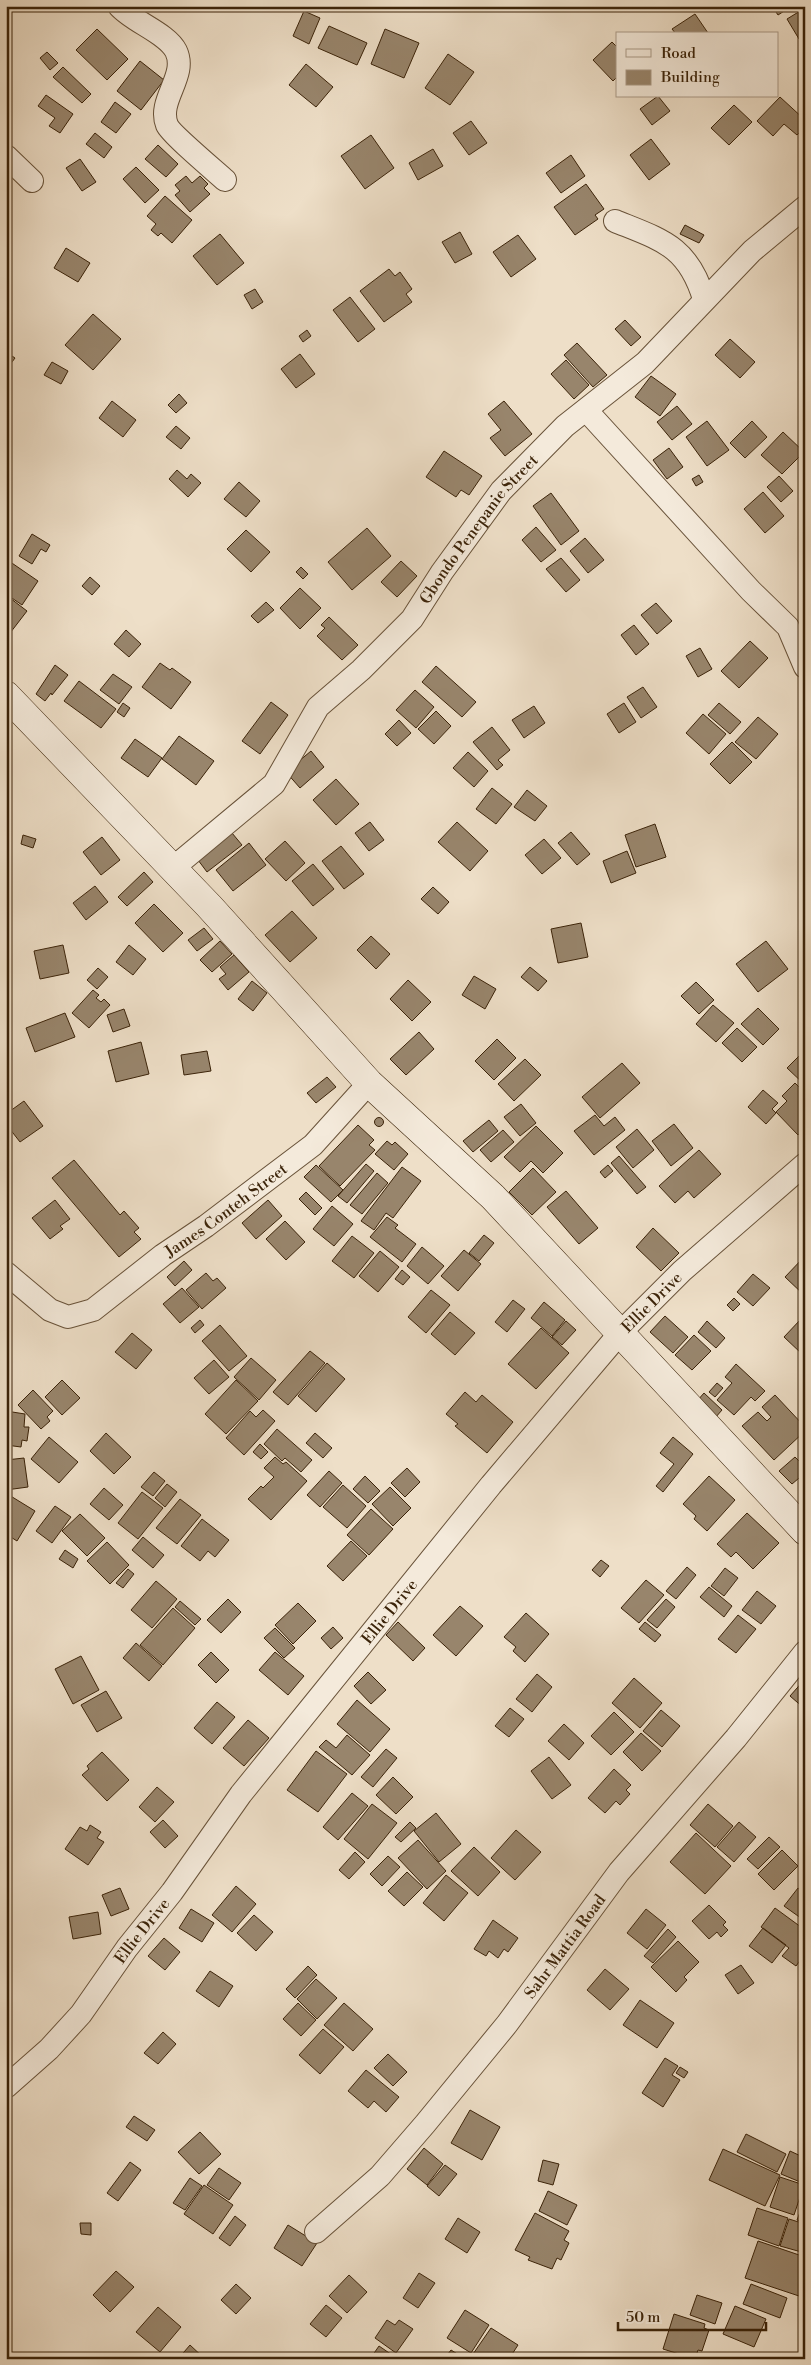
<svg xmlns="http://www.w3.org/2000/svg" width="811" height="2365" font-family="'Libre Bodoni',serif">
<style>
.building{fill:#98856c;stroke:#3b2309}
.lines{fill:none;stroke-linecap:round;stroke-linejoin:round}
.minor-casing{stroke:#685239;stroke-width:24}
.secondary-casing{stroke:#3b2309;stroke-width:29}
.minor{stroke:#f4eadb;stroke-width:22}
.secondary{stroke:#f4eadb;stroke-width:28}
.labels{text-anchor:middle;stroke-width:4;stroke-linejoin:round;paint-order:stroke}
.street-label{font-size:16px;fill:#3b2309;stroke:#f4eadb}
</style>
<rect width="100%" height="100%" fill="#eedfc8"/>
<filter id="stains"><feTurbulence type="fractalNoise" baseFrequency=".004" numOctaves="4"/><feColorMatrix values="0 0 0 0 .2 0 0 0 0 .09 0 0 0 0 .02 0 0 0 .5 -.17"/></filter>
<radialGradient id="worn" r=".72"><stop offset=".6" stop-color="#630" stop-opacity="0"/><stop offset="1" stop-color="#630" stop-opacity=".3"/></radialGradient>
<path class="building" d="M772 6H792L778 15Z
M805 8V36L799 39 787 19Z
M304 11 320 18 309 44 293 36Z
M695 14 708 33 676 34 672 29Z
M329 26 367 43 357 65 318 48Z
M97 29 128 59 107 80 76 50Z
M385 29 419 43 404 78 371 64Z
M612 42 617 47V77L613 81 593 60Z
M47 52 58 63 50 70 40 58Z
M448 54 474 72 450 105 425 88Z
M140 61 164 80 141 110 117 91Z
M306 64 333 87 316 107 289 85Z
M63 67 91 94 82 103 53 77Z
M46 95 73 114 60 133 49 126 55 118 38 106Z
M658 96 670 111 652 125 640 109Z
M780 97 805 120V127L797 135 784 124 773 136 757 121Z
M115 102 131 114 116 133 101 122Z
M734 105 752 122 729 145 711 128Z
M471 121 487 143 469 155 453 133Z
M95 133 112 147 104 158 86 144Z
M371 135 394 168 365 189 341 156Z
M651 139 670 164 649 180 630 155Z
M158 145 178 164 166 177 145 159Z
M433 149 443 166 418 180 409 163Z
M571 155 585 176 561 193 546 173Z
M80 159 96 182 82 191 66 168Z
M136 167 159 190 145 203 123 179Z
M186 176 192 183 200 176 208 184 204 188 210 194 190 212 175 195 180 191 175 185Z
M586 184 604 209 595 215 598 219 575 235 554 207Z
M165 196 192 220 172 243 161 233 158 236 151 230 156 224 147 216Z
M685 225 704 235 699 243 680 234Z
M460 232 472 254 455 263 442 242Z
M220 234 244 263 217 285 193 256Z
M518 235 536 259 511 277 493 252Z
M66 248 90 263 78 282 54 268Z
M389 269 395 276 400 272 412 289 406 294 412 302 384 322 360 291Z
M255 289 263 302 252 309 244 295Z
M350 297 375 329 358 342 333 310Z
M93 314 121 339 93 370 65 345Z
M625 320 641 337 631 346 615 329Z
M307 330 311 336 303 342 299 336Z
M730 339 755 362 740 378 715 355Z
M577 343 607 375 593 387 564 355Z
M6 352 15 358 6 370Z
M300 354 315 374 296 388 281 369Z
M566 360 589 385 574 399 551 374Z
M52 362 68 371 61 384 44 375Z
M651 376 676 394 660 416 635 397Z
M179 394 187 403 176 413 168 405Z
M112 401 136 420 123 437 99 418Z
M504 401 532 434 505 456 490 438 501 430 488 414Z
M677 406 692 424 672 440 657 422Z
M707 421 729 450 707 466 686 437Z
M752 421 767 437 745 458 730 443Z
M176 426 190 438 181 449 166 437Z
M783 432 804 452 782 474 761 455Z
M669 448 683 467 667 479 653 460Z
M444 451 482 476 469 495 461 490 456 497 426 477Z
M177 470 187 479 191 474 201 483 188 497 169 479Z
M699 475 703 482 696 486 692 479Z
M779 476 793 491 781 502 767 487Z
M239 482 260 501 246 517 224 499Z
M763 492 784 516 765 533 744 509Z
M551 493 579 531 561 545 533 506Z
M536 527 556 550 541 562 522 540Z
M367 528 391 556 352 590 328 562Z
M246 530 270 552 251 572 227 549Z
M32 534 50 545 46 552 41 549 32 564 19 556Z
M585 538 604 560 588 573 570 551Z
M561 558 580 580 566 592 546 569Z
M6 559 38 581 22 605 6 594Z
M401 561 417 576 397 597 381 582Z
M301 567 308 574 303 579 296 572Z
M90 577 100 586 92 595 82 586Z
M300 588 321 608 300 629 280 608Z
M6 595 27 611 7 637 11 640 6 646Z
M266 602 274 610 258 623 251 616Z
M656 603 672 621 657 634 641 615Z
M329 617 358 645 342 660 317 636 325 628 321 625Z
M634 625 649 644 636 655 621 635Z
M126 630 141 644 129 657 114 644Z
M750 641 768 658 739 688 721 671Z
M700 648 712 669 698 677 686 656Z
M160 663 170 670 172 668 191 682 171 709 142 687Z
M55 665 68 675 52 695 51 693 45 701 36 694Z
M436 666 476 702 462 717 422 682Z
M113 674 132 687 119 704 100 690Z
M79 681 116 709 101 728 64 701Z
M643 687 657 707 641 718 627 697Z
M415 690 434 707 416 728 396 710Z
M271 702 288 715 260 754 242 741Z
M123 703 130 708 124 717 117 712Z
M624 703 636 722 619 733 607 714Z
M719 703 741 722 730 734 708 715Z
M534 706 545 723 524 738 512 720Z
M436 711 451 726 434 744 418 729Z
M703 714 726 734 709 754 686 733Z
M758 717 778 734 756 759 735 742Z
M399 720 411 733 397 746 385 734Z
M492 727 510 750 498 760 503 765 497 770 473 742Z
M179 736 214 761 196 785 162 759Z
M135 739 162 758 148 777 121 758Z
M732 742 752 762 730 784 710 764Z
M311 751 324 767 300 788 286 772Z
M468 752 488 771 474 787 453 768Z
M336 779 359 804 336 825 313 800Z
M492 788 512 804 496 824 476 809Z
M527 790 547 806 535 821 514 807Z
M370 822 384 840 369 851 355 833Z
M457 822 488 851 470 871 438 842Z
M655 824 666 857 636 867 625 835Z
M571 832 590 854 577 865 558 843Z
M232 833 242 845 207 872 198 860Z
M23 835 36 839 33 848 21 844Z
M102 837 120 860 101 875 83 852Z
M544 839 561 858 542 874 525 855Z
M285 841 305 863 286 881 265 859Z
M249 843 266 865 233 891 216 870Z
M341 846 364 874 344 889 322 861Z
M627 851 636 873 611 883 603 861Z
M313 864 334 889 313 906 292 881Z
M144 872 153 882 127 906 118 897Z
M95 886 108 902 86 920 73 903Z
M433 887 449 902 438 914 421 899Z
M154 904 183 933 163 952 135 923Z
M292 911 317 938 290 962 265 935Z
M581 923 588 957 558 963 551 929Z
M204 928 213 939 197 951 188 940Z
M371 936 390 954 376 969 357 950Z
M220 941 232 954 212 972 200 960Z
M766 941 788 969 758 992 736 964Z
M63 945 69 973 40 979 34 951Z
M129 945 146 959 133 975 116 962Z
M234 955 249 972 228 990 219 979 226 974 220 967Z
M530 967 547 981 538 991 521 977Z
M98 968 108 977 97 989 87 980Z
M474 976 496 989 485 1009 462 995Z
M408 980 431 1002 412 1021 390 999Z
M252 981 267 993 253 1011 238 999Z
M696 982 714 1000 699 1014 681 996Z
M93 990 99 995 96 998 101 1002 104 999 110 1005 89 1028 72 1013Z
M713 1005 734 1023 716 1042 696 1024Z
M758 1008 779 1029 763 1045 741 1024Z
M124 1009 130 1026 113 1032 107 1015Z
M65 1013 75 1037 35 1052 26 1028Z
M737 1028 757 1047 742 1062 722 1043Z
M419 1032 434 1049 406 1075 390 1059Z
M497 1039 516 1058 494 1080 475 1061Z
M141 1042 149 1074 116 1082 108 1051Z
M805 1050V1085L787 1068Z
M207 1051 211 1071 184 1075 181 1055Z
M525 1059 541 1075 514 1101 498 1084Z
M622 1063 640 1083 600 1118 582 1097Z
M327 1077 336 1087 316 1103 307 1093Z
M795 1083 805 1093V1128L798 1135 776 1112 787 1101 782 1096Z
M763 1090 778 1103 772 1109 776 1113 766 1124 748 1107Z
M24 1101 43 1126 20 1142 6 1124V1114Z
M521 1104 536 1123 520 1136 504 1117Z
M595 1115 604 1126 615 1117 625 1130 594 1155 574 1131Z
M374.5 1122a4.5 4.5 0 1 1 9 0a4.5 4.5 0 1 1-9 0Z
M489 1120 498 1131 473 1152 463 1141Z
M674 1124 693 1148 671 1166 652 1141Z
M358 1125 374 1140 369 1145 375 1150 340 1186 319 1166Z
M536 1126 563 1153 543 1173 531 1161 520 1172 504 1157Z
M637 1129 654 1150 633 1168 616 1147Z
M503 1130 514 1142 491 1162 480 1150Z
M387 1141 392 1145 395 1142 408 1154 394 1170 375 1154Z
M699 1150 721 1174 694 1198 688 1191 675 1203 659 1186Z
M619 1156 646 1187 637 1194 611 1163Z
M74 1160 120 1215 124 1211 139 1228 134 1232 141 1239 119 1257 52 1178Z
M366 1164 374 1171 347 1203 338 1196Z
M316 1165 343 1190 331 1202 304 1177Z
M608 1165 613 1171 605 1178 600 1172Z
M402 1167 421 1181 393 1218 386 1213 374 1230 361 1221Z
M533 1168 556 1192 532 1215 509 1192Z
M377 1173 388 1183 362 1214 350 1205Z
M566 1191 598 1228 579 1244 547 1207Z
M306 1192 322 1208 315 1215 299 1199Z
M55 1200 70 1219 60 1226 63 1229 50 1239 32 1218Z
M268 1200 282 1216 256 1239 242 1223Z
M332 1206 353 1224 334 1246 313 1229Z
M387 1217 398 1225 395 1228 416 1244 402 1262 370 1237Z
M285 1221 305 1242 286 1260 266 1239Z
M653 1228 679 1253 661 1271 636 1247Z
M484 1235 494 1243 479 1261 469 1253Z
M352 1236 374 1253 354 1278 332 1261Z
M422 1247 444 1266 428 1284 407 1266Z
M464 1250 481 1264 458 1291 441 1276Z
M380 1251 399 1267 378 1292 359 1276Z
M804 1257H805L804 1295 785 1277Z
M184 1261 192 1270 175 1286 167 1277Z
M402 1270 410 1277 403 1285 395 1279Z
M206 1273 213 1281 217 1278 226 1288 202 1309 186 1290Z
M753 1274 770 1288 753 1306 737 1292Z
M182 1288 199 1307 180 1323 163 1304Z
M431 1290 450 1305 426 1333 408 1317Z
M734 1298 740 1304 733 1311 727 1305Z
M513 1300 525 1309 507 1332 495 1322Z
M544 1302 565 1320 552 1336 531 1318Z
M450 1312 475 1333 455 1355 431 1334Z
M665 1316 688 1337 673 1353 650 1332Z
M801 1319 805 1323V1352L802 1354 784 1337Z
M200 1320 204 1325 195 1333 191 1328Z
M566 1321 576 1330 562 1345 552 1337Z
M707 1321 725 1338 716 1348 698 1332Z
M220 1325 247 1356 229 1371 202 1341Z
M541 1328 569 1353 536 1389 508 1364Z
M132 1333 152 1350 136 1369 115 1352Z
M694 1335 711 1351 692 1370 675 1355Z
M310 1351 325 1363 288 1405 273 1392Z
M251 1358 276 1380 259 1400 234 1377Z
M214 1360 229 1377 209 1394 194 1378Z
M327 1363 345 1379 316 1412 298 1396Z
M736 1364 765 1391 755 1401 751 1397 734 1415 717 1400 732 1383 725 1377Z
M62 1380 80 1398 62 1415 45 1397Z
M236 1380 258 1401 226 1434 205 1414Z
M717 1383 723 1388 715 1397 709 1392Z
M33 1390 53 1411 47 1417 50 1421 41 1429 18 1405Z
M465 1392 476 1402 482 1395 513 1422 487 1453 455 1426 458 1424 446 1414Z
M704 1393 722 1410 715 1418 697 1401Z
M775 1395 805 1427V1431L774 1460 742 1426 758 1412 767 1421 771 1417 762 1407Z
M263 1410 275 1421 244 1455 226 1438 250 1411 256 1417Z
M6 1411 25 1414 24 1427H29L27 1441 22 1440 21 1447 6 1445Z
M277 1429 312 1460 301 1472 285 1458 282 1461 264 1444Z
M106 1433 131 1457 114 1474 90 1451Z
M315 1433 332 1448 323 1458 306 1443Z
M49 1437 78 1462 59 1483 31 1459Z
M673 1437 693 1454 663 1492 656 1486 674 1464 660 1453Z
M260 1444 268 1452 261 1459 253 1452Z
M275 1457 283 1464 286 1462 307 1481 271 1520 248 1499 261 1486 263 1488 274 1477 264 1468Z
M795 1457 805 1467V1473L792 1484 779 1471Z
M24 1458 28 1487 6 1490V1460Z
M407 1468 420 1482 405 1497 391 1483Z
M329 1471 342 1483 320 1507 307 1495Z
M154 1472 165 1481 153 1496 141 1487Z
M365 1476 380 1491 368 1503 353 1489Z
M709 1476 735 1500 707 1531 694 1519 696 1516 683 1504Z
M167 1484 177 1492 165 1507 155 1498Z
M343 1485 366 1506 347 1528 323 1507Z
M390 1487 411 1508 393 1526 372 1504Z
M104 1488 123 1505 109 1520 90 1504Z
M142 1492 163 1508 138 1539 118 1523Z
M9 1495 35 1511 17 1541 6 1534V1500Z
M180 1499 201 1515 177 1544 156 1528Z
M55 1506 71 1517 52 1543 36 1531Z
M371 1509 393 1529 369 1555 347 1535Z
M747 1513 779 1543 753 1569 736 1552 731 1557 717 1544Z
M80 1514 105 1538 87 1556 62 1531Z
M202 1519 229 1540 215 1557 208 1551 200 1561 181 1546Z
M143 1537 164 1555 153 1568 132 1550Z
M351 1541 367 1556 343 1581 327 1566Z
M107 1542 129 1565 110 1584 87 1561Z
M65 1550 78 1559 73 1568 59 1559Z
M601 1560 609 1566 600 1577 592 1570Z
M687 1567 696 1575 676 1599 666 1591Z
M725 1568 738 1578 724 1596 711 1586Z
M128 1569 134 1574 123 1588 116 1583Z
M646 1580 664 1595 639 1623 621 1608Z
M156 1581 177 1599 152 1628 131 1610Z
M709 1587 732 1606 724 1617 700 1597Z
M757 1591 776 1606 761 1624 742 1610Z
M228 1599 241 1612 221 1633 207 1620Z
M666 1599 675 1607 657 1628 647 1620Z
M180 1601 201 1619 195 1625 175 1607Z
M298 1603 316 1621 293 1644 275 1625Z
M460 1606 483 1626 456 1656 433 1635Z
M173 1608 195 1628 163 1665 140 1645Z
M526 1613 549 1634 525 1662 513 1651 516 1647 504 1637Z
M738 1615 756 1629 736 1653 718 1639Z
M398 1622 425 1648 413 1661 386 1635Z
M645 1622 661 1635 655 1642 639 1629Z
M333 1627 343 1638 331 1649 321 1638Z
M275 1628 295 1648 284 1658 264 1638Z
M136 1643 162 1666 149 1681 123 1658Z
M211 1652 229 1670 216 1683 198 1665Z
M275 1652 304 1676 288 1695 259 1670Z
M81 1656 99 1690 73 1704 55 1669Z
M368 1672 386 1690 371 1704 354 1686Z
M537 1674 552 1687 532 1712 516 1699Z
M634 1678 662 1703 640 1728 612 1703Z
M805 1679V1709L790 1696Z
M106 1691 122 1718 97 1732 81 1705Z
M357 1700 390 1729 370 1752 337 1724Z
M217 1702 235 1717 212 1744 194 1728Z
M510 1708 524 1719 509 1737 495 1726Z
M661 1710 680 1726 662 1747 643 1731Z
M614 1712 634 1732 611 1755 591 1736Z
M248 1720 269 1738 244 1766 223 1748Z
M564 1724 584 1743 569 1760 548 1741Z
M641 1733 661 1751 642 1771 623 1752Z
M347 1735 370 1755 352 1775 319 1747 326 1740 336 1748Z
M386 1749 397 1758 373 1787 361 1777Z
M316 1751 347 1774 318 1812 287 1790Z
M102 1752 129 1780 107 1801 82 1775 89 1769 87 1766Z
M549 1757 571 1785 552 1799 531 1771Z
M614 1769 631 1785 626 1790 630 1794 620 1805 616 1801 605 1813 588 1798Z
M393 1777 413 1797 396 1814 376 1795Z
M157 1787 174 1802 155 1822 139 1807Z
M352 1793 368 1806 338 1840 323 1827Z
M372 1804 397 1823 368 1859 344 1839Z
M708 1804 733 1826 715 1847 690 1825Z
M436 1813 461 1844 439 1862 414 1831Z
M163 1820 178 1836 165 1848 150 1832Z
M410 1822 416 1828 401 1842 395 1837Z
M739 1822 756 1837 734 1862 717 1847Z
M90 1825 101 1832 97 1838 104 1842 88 1865 65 1849 80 1827 87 1831Z
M516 1830 541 1852 515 1880 491 1858Z
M696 1833 731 1866 705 1894 670 1862Z
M769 1837 780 1847 758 1869 747 1859Z
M418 1840 446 1871 427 1889 398 1858Z
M474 1847 500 1872 478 1896 451 1871Z
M782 1850 798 1866 774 1890 758 1874Z
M355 1852 365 1862 349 1879 339 1870Z
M388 1856 400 1867 382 1886 370 1874Z
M407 1872 423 1887 404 1906 388 1891Z
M446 1875 468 1893 444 1921 423 1903Z
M236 1886 256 1904 232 1932 212 1915Z
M120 1888 129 1909 111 1916 102 1895Z
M798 1888 805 1894V1921L784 1906Z
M709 1905 726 1922 723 1925 728 1930 721 1937 717 1932 709 1939 692 1921Z
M775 1908 805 1930V1943L801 1948 805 1950V1954L796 1966 782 1956 789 1948 761 1927Z
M191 1909 214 1923 202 1942 179 1928Z
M646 1909 666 1925 647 1949 627 1933Z
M98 1912 101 1934 73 1939 69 1917Z
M254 1915 273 1932 256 1951 237 1933Z
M493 1920 518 1938 508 1952 504 1949 498 1958 489 1951 486 1956 474 1949Z
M763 1928 786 1945 772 1963 749 1946Z
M668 1929 676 1937 653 1963 644 1956Z
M164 1938 180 1952 165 1970 148 1956Z
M678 1941 699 1962 684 1977 687 1980 676 1992 651 1967Z
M741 1965 754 1983 738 1994 725 1975Z
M308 1966 317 1975 295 1998 286 1989Z
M605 1969 629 1989 610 2010 587 1990Z
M210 1971 233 1986 219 2007 196 1991Z
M316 1979 337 1998 317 2019 297 1999Z
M640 2000 674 2023 657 2048 623 2025Z
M298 2003 316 2020 301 2036 283 2019Z
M344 2003 373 2029 353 2051 324 2025Z
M323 2029 344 2047 320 2074 299 2055Z
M163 2032 176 2044 158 2064 144 2053Z
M388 2054 407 2072 393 2086 374 2068Z
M665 2058 678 2066 672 2075 680 2080 663 2107 642 2093Z
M680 2067 688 2072 684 2078 676 2073Z
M366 2070 399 2097 386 2112 374 2101 368 2108 348 2091Z
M470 2110 500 2127 482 2160 451 2143Z
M134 2116 155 2130 147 2141 126 2127Z
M200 2132 221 2154 199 2174 178 2152Z
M746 2134 786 2154 777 2172 737 2152Z
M424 2148 443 2164 427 2185 407 2169Z
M723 2149 780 2175 765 2206 709 2180Z
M790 2151 805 2158V2184L781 2174Z
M543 2160 559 2164 553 2185 538 2181Z
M130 2162 141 2170 118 2201 107 2193Z
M445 2165 457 2174 439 2196 427 2186Z
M219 2168 241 2183 229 2200 207 2185Z
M780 2177 804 2185 794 2215 770 2207Z
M190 2178 202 2186 185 2210 173 2203Z
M204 2185 233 2205 213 2234 184 2214Z
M548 2191 577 2205 567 2225 539 2211Z
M805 2199V2223L797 2220Z
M757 2208 788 2218 779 2246 748 2235Z
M535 2213 569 2231 564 2240 569 2243 561 2260 557 2258 552 2269 528 2260 530 2257 515 2250Z
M235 2216 246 2225 230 2246 219 2238Z
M458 2218 480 2232 467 2253 445 2239Z
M789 2219 805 2224V2253L780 2246Z
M80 2223H91V2235L81 2234Z
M288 2225 317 2243 302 2266 274 2248Z
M758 2241 805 2257V2298L745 2278Z
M116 2271 134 2287 110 2312 93 2295Z
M419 2273 435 2283 418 2308 403 2298Z
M349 2275 367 2292 347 2313 329 2296Z
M236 2284 251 2298 236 2314 221 2300Z
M751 2284 787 2298 780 2318 743 2304Z
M697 2295 722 2303 715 2324 690 2315Z
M326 2305 342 2318 326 2337 310 2324Z
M735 2306 766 2319 754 2347 723 2334Z
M158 2307 181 2327 160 2352 136 2332Z
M465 2310 489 2325 471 2353 447 2338Z
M674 2314 705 2324 704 2328 709 2330 702 2351 698 2350 695 2359 663 2349Z
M387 2320 395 2325 399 2320 413 2329 396 2353 375 2338Z
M491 2328 518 2345 509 2359H480L473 2354Z
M190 2345 205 2359H178Z
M379 2346 398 2359H370Z
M451 2350 459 2355 456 2359H444Z"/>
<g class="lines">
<defs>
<g id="minor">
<path d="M119 6C133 22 167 33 176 51 188 76 157 100 167 125 170 133 215 171 225 180"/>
<path d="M6 156 32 181"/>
<path d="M615 221C662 240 688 246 704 299"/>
<path d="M586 410 751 591 788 627 805 667"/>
<path id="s1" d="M173 868 274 784 318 707 361 670 412 619 442 572 501 491 565 426 645 363 752 251 805 207"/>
<path id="s2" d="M6 1273 50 1310 68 1317 93 1310 163 1255 206 1226 313 1145 369 1083"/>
<path id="s3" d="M6 2087 49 2049 81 2014 127 1948 172 1892 241 1794 491 1485 620 1333 682 1271 805 1164"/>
<path id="s4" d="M316 2232 380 2176 425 2124 507 2024 619 1872 736 1738 805 1652"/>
</g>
<path id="secondary" d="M6 695 209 906 369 1083 493 1197 805 1531"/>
</defs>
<use href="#minor" class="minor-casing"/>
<use href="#secondary" class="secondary-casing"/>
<use href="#minor" class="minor"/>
<use href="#secondary" class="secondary"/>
</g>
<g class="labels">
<g class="street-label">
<text dy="6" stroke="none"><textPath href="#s1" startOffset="461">Gbondo Penepanie Street</textPath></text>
<text dy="6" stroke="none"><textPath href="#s2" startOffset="269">James Conteh Street</textPath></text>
<text dy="6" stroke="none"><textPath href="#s3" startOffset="1018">Ellie Drive</textPath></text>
<text dy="6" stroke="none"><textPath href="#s3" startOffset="612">Ellie Drive</textPath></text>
<text dy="6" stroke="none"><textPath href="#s3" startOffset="208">Ellie Drive</textPath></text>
<text dy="6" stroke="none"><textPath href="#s4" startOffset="380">Sahr Mattia Road</textPath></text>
</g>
</g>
<rect width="811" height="2365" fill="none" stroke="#eedfc8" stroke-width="25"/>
<rect x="8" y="8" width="796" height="2350" fill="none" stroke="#3b2309" stroke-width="2.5"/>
<rect x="12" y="12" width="786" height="2340" fill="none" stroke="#3b2309"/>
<rect x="616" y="32" width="162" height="65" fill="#f4eadb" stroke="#aa9a87"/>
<rect x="626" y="49" width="25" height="8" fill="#f4eadb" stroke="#aa9a87"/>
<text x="661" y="58" font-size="15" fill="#3b2309">Road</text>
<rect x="626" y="70" width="25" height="15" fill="#98856c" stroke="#aa9a87"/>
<text x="661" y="82" font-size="15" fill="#3b2309">Building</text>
<path d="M618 2322v8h148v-8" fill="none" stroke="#3b2309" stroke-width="2.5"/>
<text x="626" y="2322" font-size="15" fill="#3b2309" stroke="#f4eadb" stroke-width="4" paint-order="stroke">50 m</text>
<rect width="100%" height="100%" filter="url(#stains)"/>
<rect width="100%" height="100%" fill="url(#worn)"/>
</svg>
